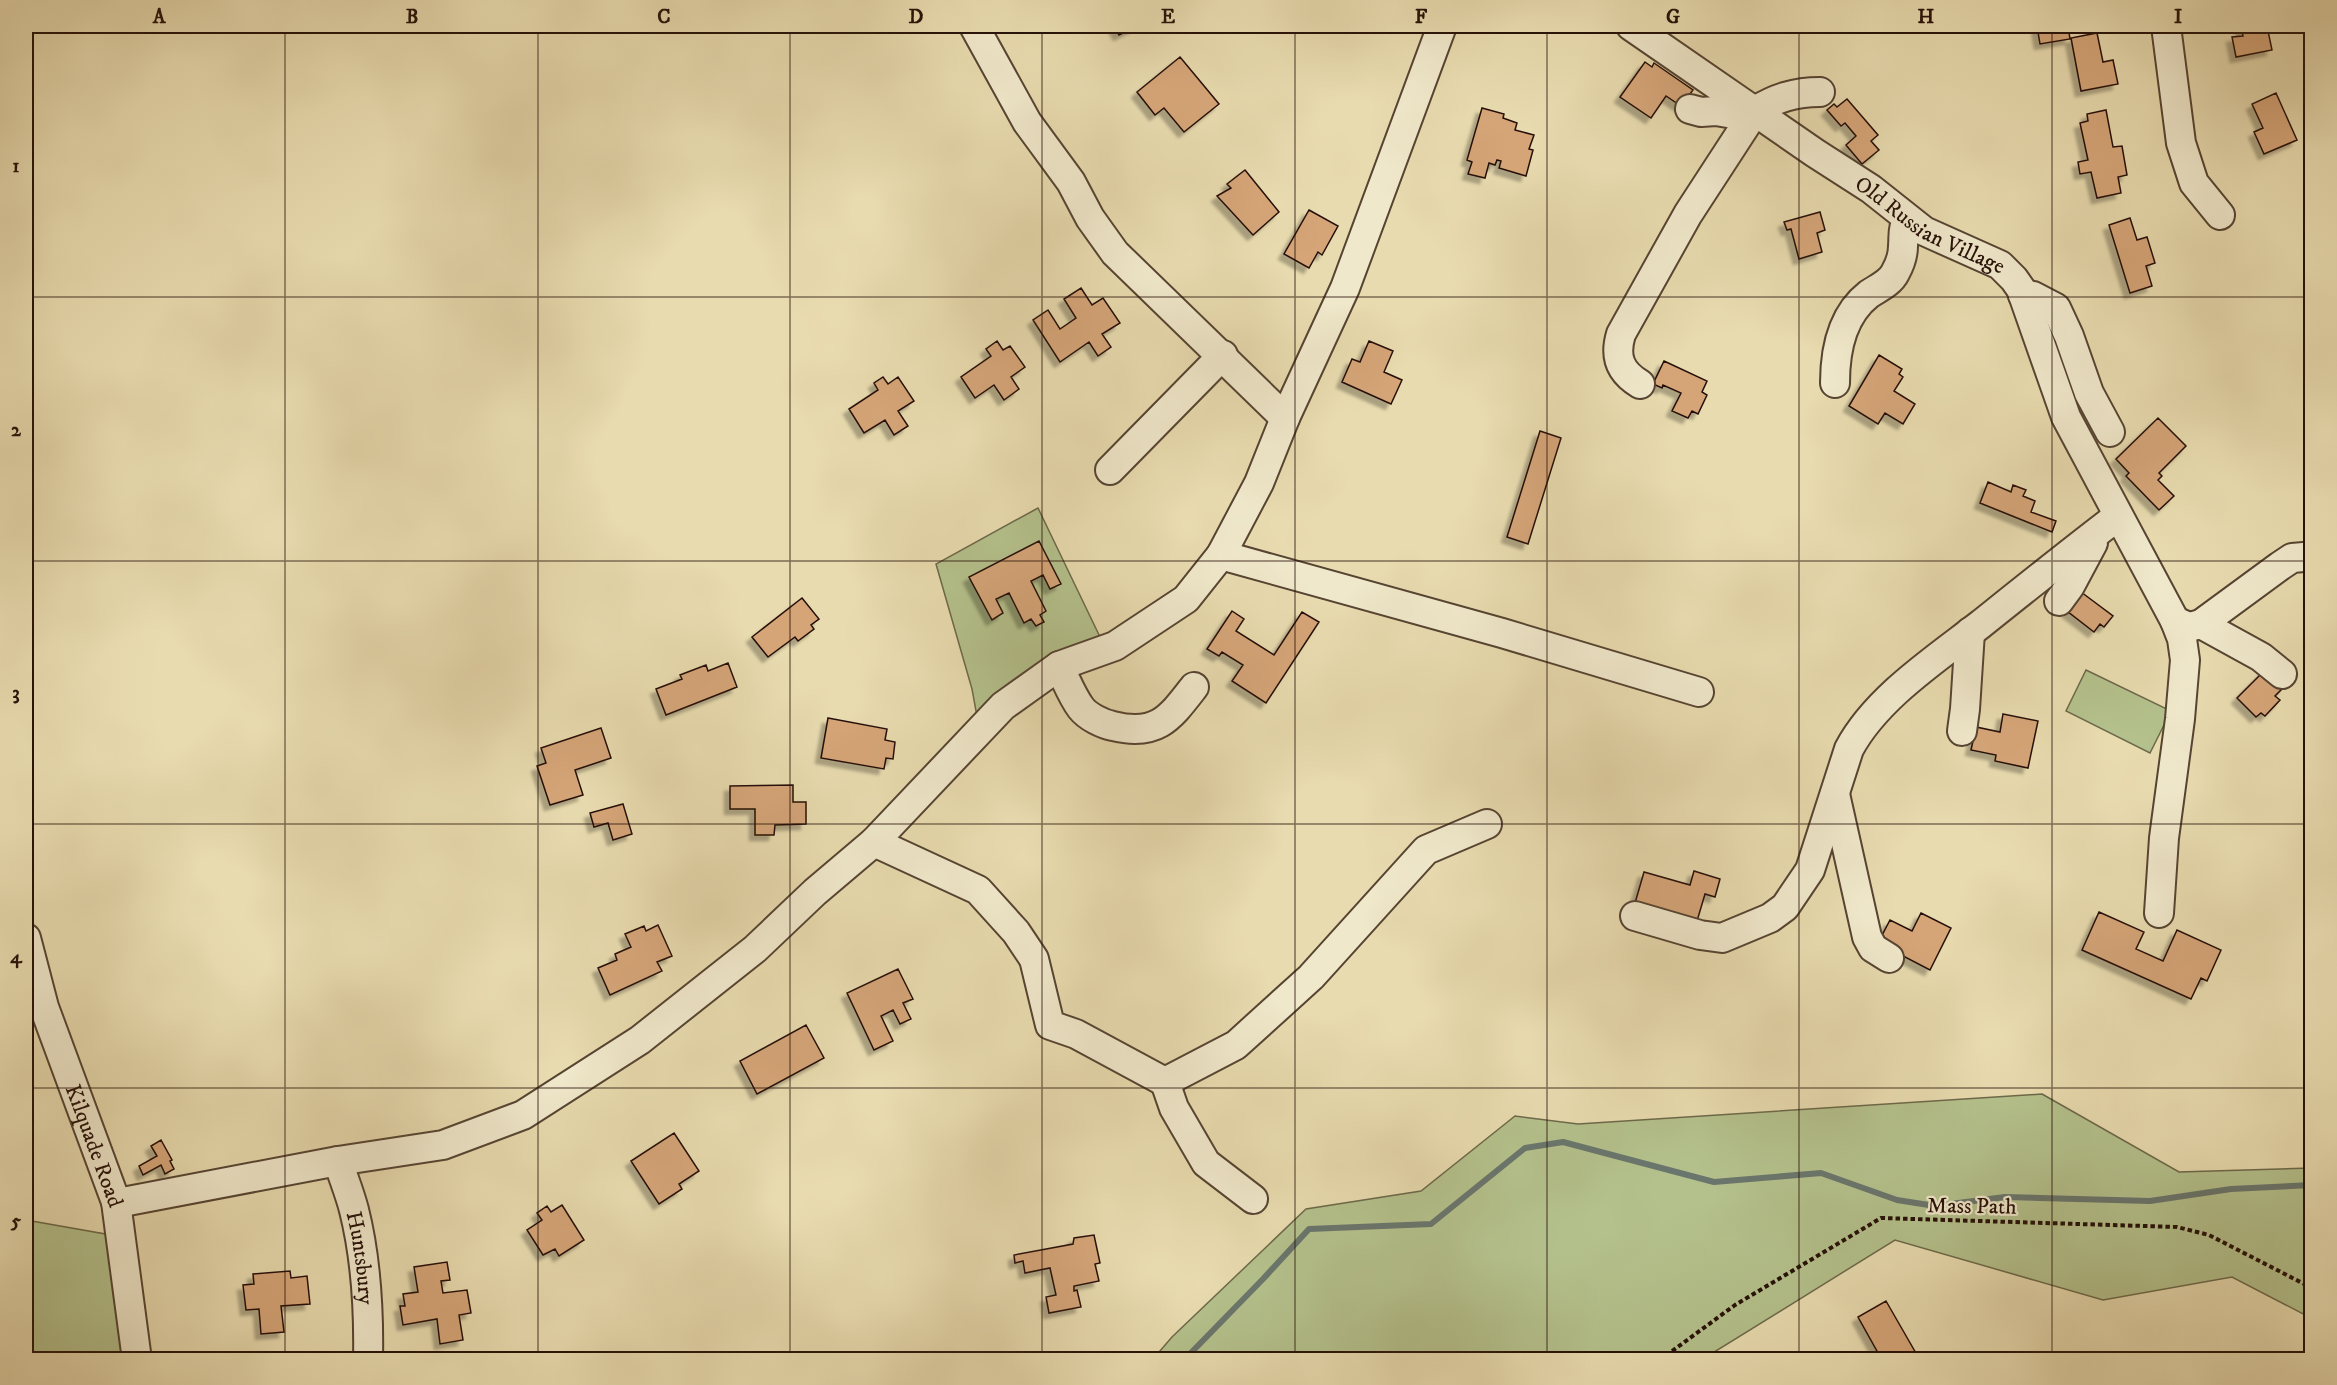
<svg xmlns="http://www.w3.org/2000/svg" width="2337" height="1385" font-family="'IM FELL DW Pica',serif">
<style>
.green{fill:#b4c18c;stroke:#6d694a;stroke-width:1.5}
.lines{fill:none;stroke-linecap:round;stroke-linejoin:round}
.stream{stroke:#6a766d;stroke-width:6}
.building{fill:#d5a578;stroke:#261108;stroke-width:1.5;filter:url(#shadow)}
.minor-casing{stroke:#564432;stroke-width:32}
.path{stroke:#261108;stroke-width:4;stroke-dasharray:4.5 3;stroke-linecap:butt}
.minor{stroke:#f0e8cb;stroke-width:28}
.grid{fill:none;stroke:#261108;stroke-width:1.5;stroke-opacity:0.55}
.labels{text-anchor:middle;stroke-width:4.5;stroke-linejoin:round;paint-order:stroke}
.street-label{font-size:22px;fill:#261108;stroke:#f0e8cb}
.neatline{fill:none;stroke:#261108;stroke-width:2}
.grid-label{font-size:20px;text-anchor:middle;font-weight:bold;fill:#261108}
</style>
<defs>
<filter id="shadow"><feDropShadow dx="-5.5" dy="5.5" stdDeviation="1.5" flood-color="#0004"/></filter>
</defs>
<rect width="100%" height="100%" fill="#e8dbaf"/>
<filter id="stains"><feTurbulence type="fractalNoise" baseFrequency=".00333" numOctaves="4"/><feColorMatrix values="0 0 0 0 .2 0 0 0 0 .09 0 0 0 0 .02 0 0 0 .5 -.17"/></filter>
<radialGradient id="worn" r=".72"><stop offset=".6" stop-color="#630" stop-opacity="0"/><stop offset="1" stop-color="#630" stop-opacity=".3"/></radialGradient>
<path class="green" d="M1038 508 1100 637 978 722 972 689 936 564Z
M2086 670 2171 711 2150 753 2066 711Z
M2042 1094 2179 1172 2311 1168V1318L2232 1277 2103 1300 1895 1240 1703 1359H1153L1172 1337 1306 1209 1421 1191 1515 1116 1578 1124Z
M26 1220 111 1235 128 1359H26Z"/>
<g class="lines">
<path class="stream" d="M1184 1360 1263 1279 1309 1229 1431 1224 1525 1148 1563 1142 1714 1182 1821 1173 1897 1200 1935 1206 2005 1197 2150 1201 2231 1189 2312 1185"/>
</g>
<path class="building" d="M1114 26H1137L1119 35Z
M2037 26H2068L2070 39 2040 44Z
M2241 26H2267L2272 50 2236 57 2232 37 2243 36Z
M2097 33 2103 62 2113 60 2118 84 2081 91 2071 38Z
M1180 57 1219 104 1184 132 1164 108 1155 115 1137 92Z
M1645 62 1652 67 1654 63 1693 90 1681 106 1666 96 1651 118 1620 97Z
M2276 93 2297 140 2264 154 2254 132 2263 128 2252 104Z
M1847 99 1878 135 1871 141 1879 150 1862 164 1846 145 1856 136 1845 123 1841 126 1827 110 1834 104 1837 107Z
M1482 108 1504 114 1503 118 1517 123 1515 130 1534 135 1529 149 1533 150 1526 176 1499 168 1501 161 1497 160 1495 165 1489 163 1485 178 1468 174 1472 162 1467 160Z
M2106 110 2113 147 2122 146 2127 175 2118 177 2121 193 2097 198 2091 172 2080 174 2078 162 2088 160 2080 123 2088 121 2087 114Z
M1245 170 1279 212 1253 235 1217 196 1231 188 1227 184Z
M1309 210 1338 226 1322 255 1318 252 1309 268 1284 254Z
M1820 212 1825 230 1817 233 1822 252 1799 259 1791 229 1787 230 1784 222Z
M2130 218 2137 240 2147 237 2155 263 2146 266 2152 286 2130 293 2109 225Z
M1081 288 1092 305 1103 298 1120 323 1102 334 1111 347 1098 356 1089 342 1060 362 1033 320 1048 310 1060 329 1076 318 1064 299Z
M997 341 1003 350 1010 346 1025 367 1011 377 1019 389 1004 400 994 385 975 398 961 377 991 356 986 349Z
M1369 341 1393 351 1384 372 1402 380 1391 404 1342 382 1352 359 1360 362Z
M1879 355 1902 369 1899 374 1903 377 1894 391 1915 404 1903 424 1885 413 1878 424 1849 406Z
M1664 361 1707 381 1702 392 1707 395 1698 414 1692 411 1688 418 1672 411 1681 393 1663 385 1662 388 1653 384Z
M883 377 888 384 898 377 914 401 898 411 908 426 894 435 885 420 864 433 849 409 878 390 874 383Z
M2158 418 2186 446 2159 473 2162 476 2158 480 2174 496 2159 510 2126 476 2129 473 2116 459Z
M1540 431 1561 438 1528 544 1507 537Z
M1988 482 2011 492 2013 485 2026 490 2023 496 2035 501 2031 512 2056 521 2052 532 1980 503Z
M1039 541 1061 584 1050 589 1043 575 1031 581 1046 611 1040 615 1044 622 1036 626 1031 619 1024 623 1009 593 996 599 1003 613 992 620 969 577Z
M2081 592 2113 616 2104 627 2100 624 2094 632 2067 611Z
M802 598 819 619 811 625 814 629 798 641 795 637 768 657 752 637Z
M1232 611 1244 619 1236 631 1274 655 1302 612 1319 622 1266 703 1232 681 1243 665 1222 652 1219 656 1207 649Z
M728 663 737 687 666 715 656 689 682 679 680 675 706 665 708 671Z
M2266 669 2284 687 2275 696 2280 700 2265 716 2261 713 2256 717 2237 698Z
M2003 714 2038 721 2028 768 1995 761 1996 755 1971 750 1976 727 2000 732Z
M828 718 887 729 885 740 895 742 893 759 886 758 884 769 821 758Z
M601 728 611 758 575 770 583 795 550 805 537 766 546 763 541 748Z
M793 785V802H806V824L775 825 774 835H755V809H730V786Z
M623 804 632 834 613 840 608 823 594 827 590 813Z
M1694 871 1720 879 1715 897 1705 894 1697 921 1635 903 1644 872 1690 885Z
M2099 912 2144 932 2136 949 2163 961 2177 930 2221 950 2207 981 2201 978 2191 999 2082 950Z
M1921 913 1951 928 1930 970 1878 943 1890 920 1912 931Z
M658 925 672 956 657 962 662 971 610 995 598 968 617 960 615 954 631 947 625 934 644 926 646 931Z
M898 969 913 999 903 1003 911 1019 900 1024 893 1010 881 1016 893 1041 874 1050 847 993Z
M806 1025 824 1058 757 1094 740 1061Z
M674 1133 699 1171 679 1184 682 1189 659 1204 631 1161Z
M161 1140 172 1160 170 1161 174 1169 165 1174 161 1165 143 1175 139 1166 157 1156 151 1146Z
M562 1205 584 1240 559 1256 555 1249 543 1255 527 1230 542 1220 537 1213 547 1206 551 1212Z
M1094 1235 1100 1263 1095 1264 1099 1281 1074 1286V1291L1077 1290 1081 1307 1049 1313 1046 1297 1056 1295 1050 1268 1025 1273 1023 1261 1015 1263 1014 1255 1073 1244 1074 1238Z
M447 1262 450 1280 441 1281 443 1293 467 1290 471 1313 459 1315 463 1340 440 1344 437 1319 403 1325 400 1306H405L403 1294 418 1292 414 1267Z
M290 1271 291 1278 307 1276 310 1304 281 1306 284 1332 261 1334 259 1309 246 1310 243 1285 254 1284 253 1274Z
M1886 1301 1917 1355 1909 1360H1882L1858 1317Z"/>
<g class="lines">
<defs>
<g id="minor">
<path d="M974 26 1027 122 1071 182 1090 218 1115 253 1285 418"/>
<path id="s1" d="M1631 26 1815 153 1871 189 1924 231 2000 265 2014 279 2021 289 2066 417 2175 621 2182 639 2185 660 2180 719 2164 838 2159 913"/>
<path d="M2166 26 2181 143 2194 183 2220 215"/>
<path d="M1690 109 1701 112 1716 111 1751 117"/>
<path d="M2023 295 2033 296 2056 308 2069 336 2089 393 2110 432"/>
<path d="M1835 383C1835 350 1842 315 1869 294 1878 288 1890 283 1895 273 1899 266 1903 255 1903 246 1904 235 1902 230 1907 220"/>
<path d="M1640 384C1620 372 1614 357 1621 334L1688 214 1755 111C1776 98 1795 92 1820 92"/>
<path d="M1110 470 1223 355"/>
<path d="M1221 555 1502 633 1699 692"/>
<path d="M2059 601 2070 586 2093 543 2092 538"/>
<path d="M2175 621 2189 627 2201 624 2280 566 2292 558 2304 557"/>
<path d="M2201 624 2261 657 2282 674"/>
<path d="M1059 666C1066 680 1072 696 1081 708 1088 717 1103 724 1113 726 1157 737 1170 718 1194 687"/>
<path d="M1962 731 1965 709 1970 632"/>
<path d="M1835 794 1867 937 1873 948 1889 958"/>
<path d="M874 842 978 890 1016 932 1034 959 1050 1025 1076 1034 1165 1082 1236 1045 1311 977 1426 850 1487 824"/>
<path d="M1635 916 1700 935 1722 938 1770 918 1785 907 1810 870 1849 749C1876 698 1936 659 1981 624 2026 588 2072 551 2118 516"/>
<path id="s2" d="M26 938 44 1007 116 1202 137 1360"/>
<path d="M1165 1082 1174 1108 1206 1163 1253 1199"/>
<path id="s3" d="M338 1161C343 1177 350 1194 354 1210 366 1258 369 1311 368 1360"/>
<path d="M116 1202 128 1201 338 1161 443 1145 523 1115 640 1040 755 949 815 892 874 842 1003 706 1059 666 1115 646 1186 599 1221 555 1259 483 1285 418 1345 288 1442 26"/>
</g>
</defs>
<use href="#minor" class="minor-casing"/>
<path class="path" d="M1660 1360 1735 1305 1881 1218 2177 1227 2209 1235 2312 1288"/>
<use href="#minor" class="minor"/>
</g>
<path class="grid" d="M285 26V1360M538 26V1360M790 26V1360M1042 26V1360M1295 26V1360M1547 26V1360M1799 26V1360M2052 26V1360M26 297H2312M26 561H2312M26 824H2312M26 1088H2312"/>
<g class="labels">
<g class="street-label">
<text dy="8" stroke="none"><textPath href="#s1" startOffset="360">Old Russian Village</textPath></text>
<text dy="8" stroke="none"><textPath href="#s2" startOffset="219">Kilquade Road</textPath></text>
<text transform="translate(1972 1205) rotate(1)" y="8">Mass Path</text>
<text dy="8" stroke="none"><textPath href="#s3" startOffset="100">Huntsbury</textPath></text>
</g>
</g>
<rect width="2337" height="1385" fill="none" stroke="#e8dbaf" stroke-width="66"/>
<rect x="33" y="33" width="2271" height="1319" class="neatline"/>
<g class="grid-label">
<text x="159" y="23">A</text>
<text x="412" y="23">B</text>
<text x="664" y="23">C</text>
<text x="916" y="23">D</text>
<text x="1168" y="23">E</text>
<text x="1421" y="23">F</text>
<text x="1673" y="23">G</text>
<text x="1926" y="23">H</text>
<text x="2178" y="23">I</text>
<text x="16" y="172">1</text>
<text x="16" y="436">2</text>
<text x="16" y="699">3</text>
<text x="16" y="963">4</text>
<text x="16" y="1227">5</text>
</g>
<rect width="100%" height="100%" filter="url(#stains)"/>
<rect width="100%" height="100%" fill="url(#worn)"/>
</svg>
